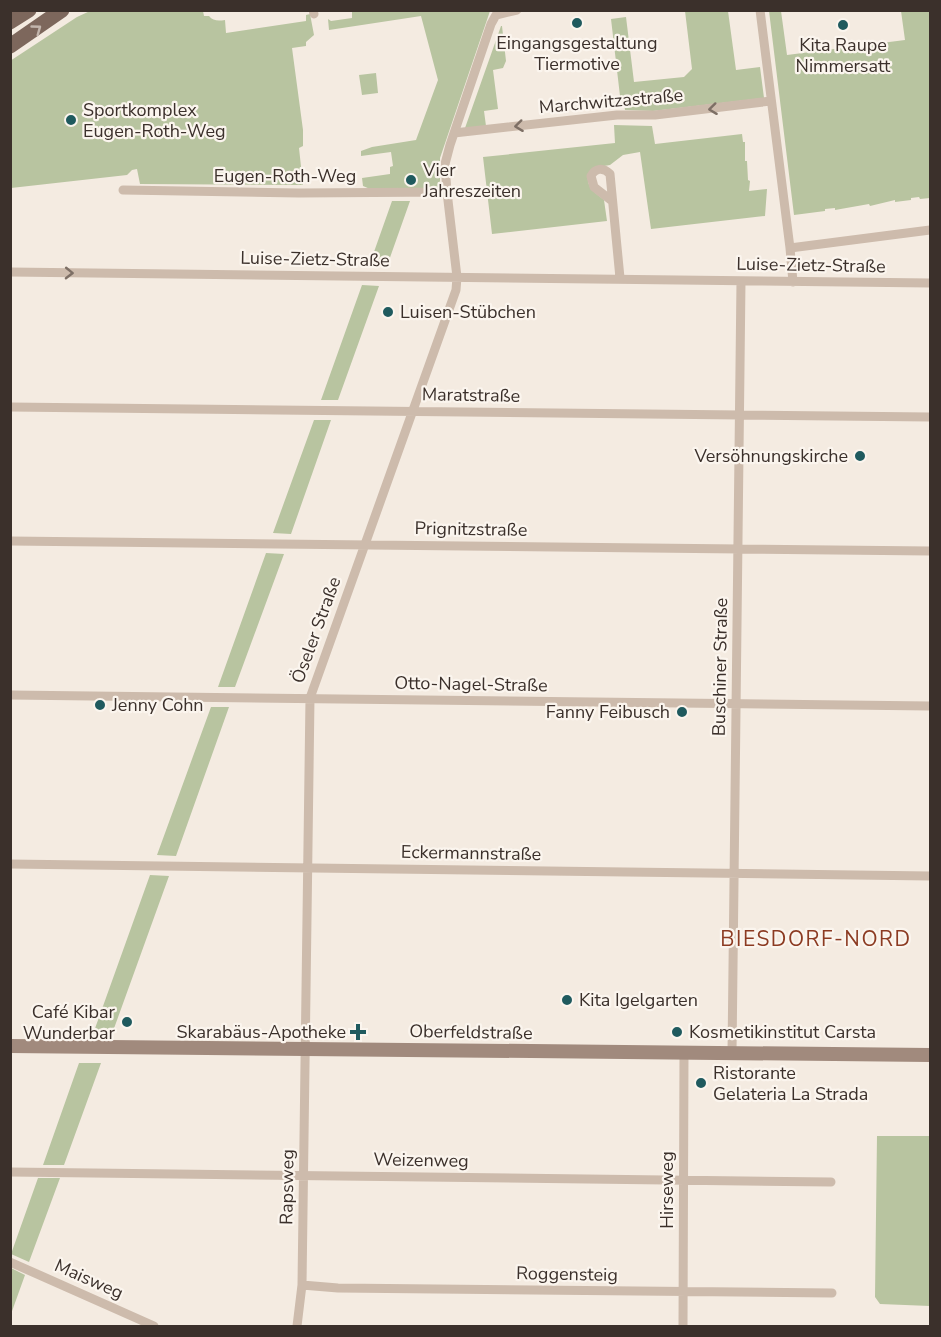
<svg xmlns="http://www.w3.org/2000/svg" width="941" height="1337" font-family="'Nunito Sans',sans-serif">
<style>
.green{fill:#b8c4a0}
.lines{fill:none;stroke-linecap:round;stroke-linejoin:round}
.street{stroke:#cdbbac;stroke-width:9}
.secondary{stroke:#a18a7d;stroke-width:14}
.primary{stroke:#7d675c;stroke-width:15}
.oneway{stroke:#c2b5ac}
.oneway2{stroke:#7d6f65}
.poi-dot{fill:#1f5a5e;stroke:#fbf5ee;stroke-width:2}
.labels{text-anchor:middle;stroke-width:4.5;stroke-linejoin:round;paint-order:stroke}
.poi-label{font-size:18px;fill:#3b302b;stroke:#fbf5ee;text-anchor:start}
.street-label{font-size:18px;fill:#3b302b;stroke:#fbf5ee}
.quarter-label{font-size:21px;letter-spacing:1.5px;fill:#8c3b22;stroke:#fbf5ee}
</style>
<rect width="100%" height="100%" fill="#f4ebe1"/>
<path class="green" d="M90 11H203L204 16H209C213 21 218 21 225 20L226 33 306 21V15L310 14 314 35 306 42V46L292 48 303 130V146L299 148 303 185 140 184 137 169 132 170 127 175 11 188 10 61 77 17Z
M352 11H490L440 158V188L370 189 363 186 362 178 390 174V167L393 166 391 152 361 156V151L372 147 416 140 438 80 421 16 329 30 328 19 331 21 352 18Z
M685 11H728L736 70 760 67 764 98 653 111 625 110 623 96H620L611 19 626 17 634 82 684 77 692 69Z
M769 11H781L787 55 905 40 901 11H930V198L920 199 919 197 911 198V200L895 202V200L870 206 869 204 835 210V208L825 209V211L794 215Z
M501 26H502L506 61 503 68 493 70 498 109 484 111 486 126 465 128Z
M376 73 378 93 362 95 359 75Z
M614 125 652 126 655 144 742 134 743 142H745V161H747L748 180 750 181 749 191 767 189 765 216 651 229 640 152 623 155 610 165 598 167 588 174C586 187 594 192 604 200L607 221 492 234 483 157 615 143Z
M392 201H410L387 266H369Z
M362 285 379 286 338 400H321Z
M314 420H331L291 534 273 533Z
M266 553 284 554 235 687H218Z
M211 707H229L176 856 157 855Z
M150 875 169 876 112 1034H93Z
M79 1063H101L64 1165H43Z
M877 1136H930V1306L880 1304 875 1297Z
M38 1178H60L29 1262 11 1254Z
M11 1268 25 1275 11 1314Z"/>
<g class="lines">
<path class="street" d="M313 10 314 14
M760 10 790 248 793 282
M454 133 617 115H655L771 101
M123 190 299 193 447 192
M612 201 594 187 591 176C595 168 603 167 610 174L620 278
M790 248 930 230
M10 272 930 283
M10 407 930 417
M10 541 930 551
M10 695 930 706
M10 864 930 876
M732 1053 741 281
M10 1172 831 1182
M10 1262 154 1326
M302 1285 338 1288 832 1293
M297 1326 302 1285 310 698 456 290 457 277 447 192 445 164 450 145 491 24 496 15 517 10
M683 1326 684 1053"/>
<path class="secondary" d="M10 1046 930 1055"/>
<path class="primary" d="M10 22 29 10
M10 46 62 10"/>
</g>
<defs><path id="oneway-chevron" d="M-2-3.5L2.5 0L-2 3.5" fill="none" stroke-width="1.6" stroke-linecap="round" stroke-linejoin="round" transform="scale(1.5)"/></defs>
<use class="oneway" href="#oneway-chevron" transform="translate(37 29) rotate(-36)"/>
<g class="oneway2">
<use href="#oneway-chevron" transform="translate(713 109) rotate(173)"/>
<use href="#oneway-chevron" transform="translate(519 126) rotate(173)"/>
<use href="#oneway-chevron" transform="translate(69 273) rotate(1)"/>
</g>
<g class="poi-dot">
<circle cx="577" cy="23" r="6"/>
<circle cx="843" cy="25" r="6"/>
<circle cx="71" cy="120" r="6"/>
<circle cx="411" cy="180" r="6"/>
<circle cx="388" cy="312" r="6"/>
<circle cx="860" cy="456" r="6"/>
<circle cx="100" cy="705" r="6"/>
<circle cx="682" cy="712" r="6"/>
<circle cx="567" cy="1000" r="6"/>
<circle cx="127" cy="1022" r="6"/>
<path d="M355 1023h6v6h6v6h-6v6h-6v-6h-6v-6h6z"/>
<circle cx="677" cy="1032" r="6"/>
<circle cx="701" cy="1083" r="6"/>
</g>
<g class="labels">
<g class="poi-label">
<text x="577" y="49" text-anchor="middle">Eingangsgestaltung<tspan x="577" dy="21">Tiermotive</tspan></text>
<text x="843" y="51" text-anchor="middle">Kita Raupe<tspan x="843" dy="21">Nimmersatt</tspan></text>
<text x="83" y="116">Sportkomplex<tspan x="83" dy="21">Eugen-Roth-Weg</tspan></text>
<text x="423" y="176">Vier<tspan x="423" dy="21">Jahreszeiten</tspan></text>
<text x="400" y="318">Luisen-Stübchen</text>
<text x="848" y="462" text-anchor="end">Versöhnungskirche</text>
<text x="112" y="711">Jenny Cohn</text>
<text x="670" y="718" text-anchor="end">Fanny Feibusch</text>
<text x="579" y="1006">Kita Igelgarten</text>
<text x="115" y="1018" text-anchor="end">Café Kibar<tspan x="115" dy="21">Wunderbar</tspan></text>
<text x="346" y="1038" text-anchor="end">Skarabäus-Apotheke</text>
<text x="689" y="1038">Kosmetikinstitut Carsta</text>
<text x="713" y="1079">Ristorante<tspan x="713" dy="21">Gelateria La Strada</tspan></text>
</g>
<g class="street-label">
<text transform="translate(611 101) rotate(-5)" y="6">Marchwitzastraße</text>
<text x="285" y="182">Eugen-Roth-Weg</text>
<text transform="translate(315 259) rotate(1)" y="6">Luise-Zietz-Straße</text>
<text transform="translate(811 265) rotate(1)" y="6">Luise-Zietz-Straße</text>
<text transform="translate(471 395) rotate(1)" y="6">Maratstraße</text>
<text transform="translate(471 529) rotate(1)" y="6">Prignitzstraße</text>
<text transform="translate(316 630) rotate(-70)" y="6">Öseler Straße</text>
<text transform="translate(720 667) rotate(-89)" y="6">Buschiner Straße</text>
<text transform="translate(471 684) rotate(1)" y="6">Otto-Nagel-Straße</text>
<text transform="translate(471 853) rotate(1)" y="6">Eckermannstraße</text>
<text transform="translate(471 1032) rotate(1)" y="6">Oberfeldstraße</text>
<text transform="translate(421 1160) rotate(1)" y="6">Weizenweg</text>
<text transform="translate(287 1187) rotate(-89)" y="6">Rapsweg</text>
<text transform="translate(667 1190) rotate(-90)" y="6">Hirseweg</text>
<text transform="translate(567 1274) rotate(1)" y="6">Roggensteig</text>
<text transform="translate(89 1279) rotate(24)" y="6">Maisweg</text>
</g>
<g class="quarter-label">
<text x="816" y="946">BIESDORF-NORD</text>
</g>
</g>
<rect width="941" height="1337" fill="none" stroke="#3b302b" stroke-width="24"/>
</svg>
